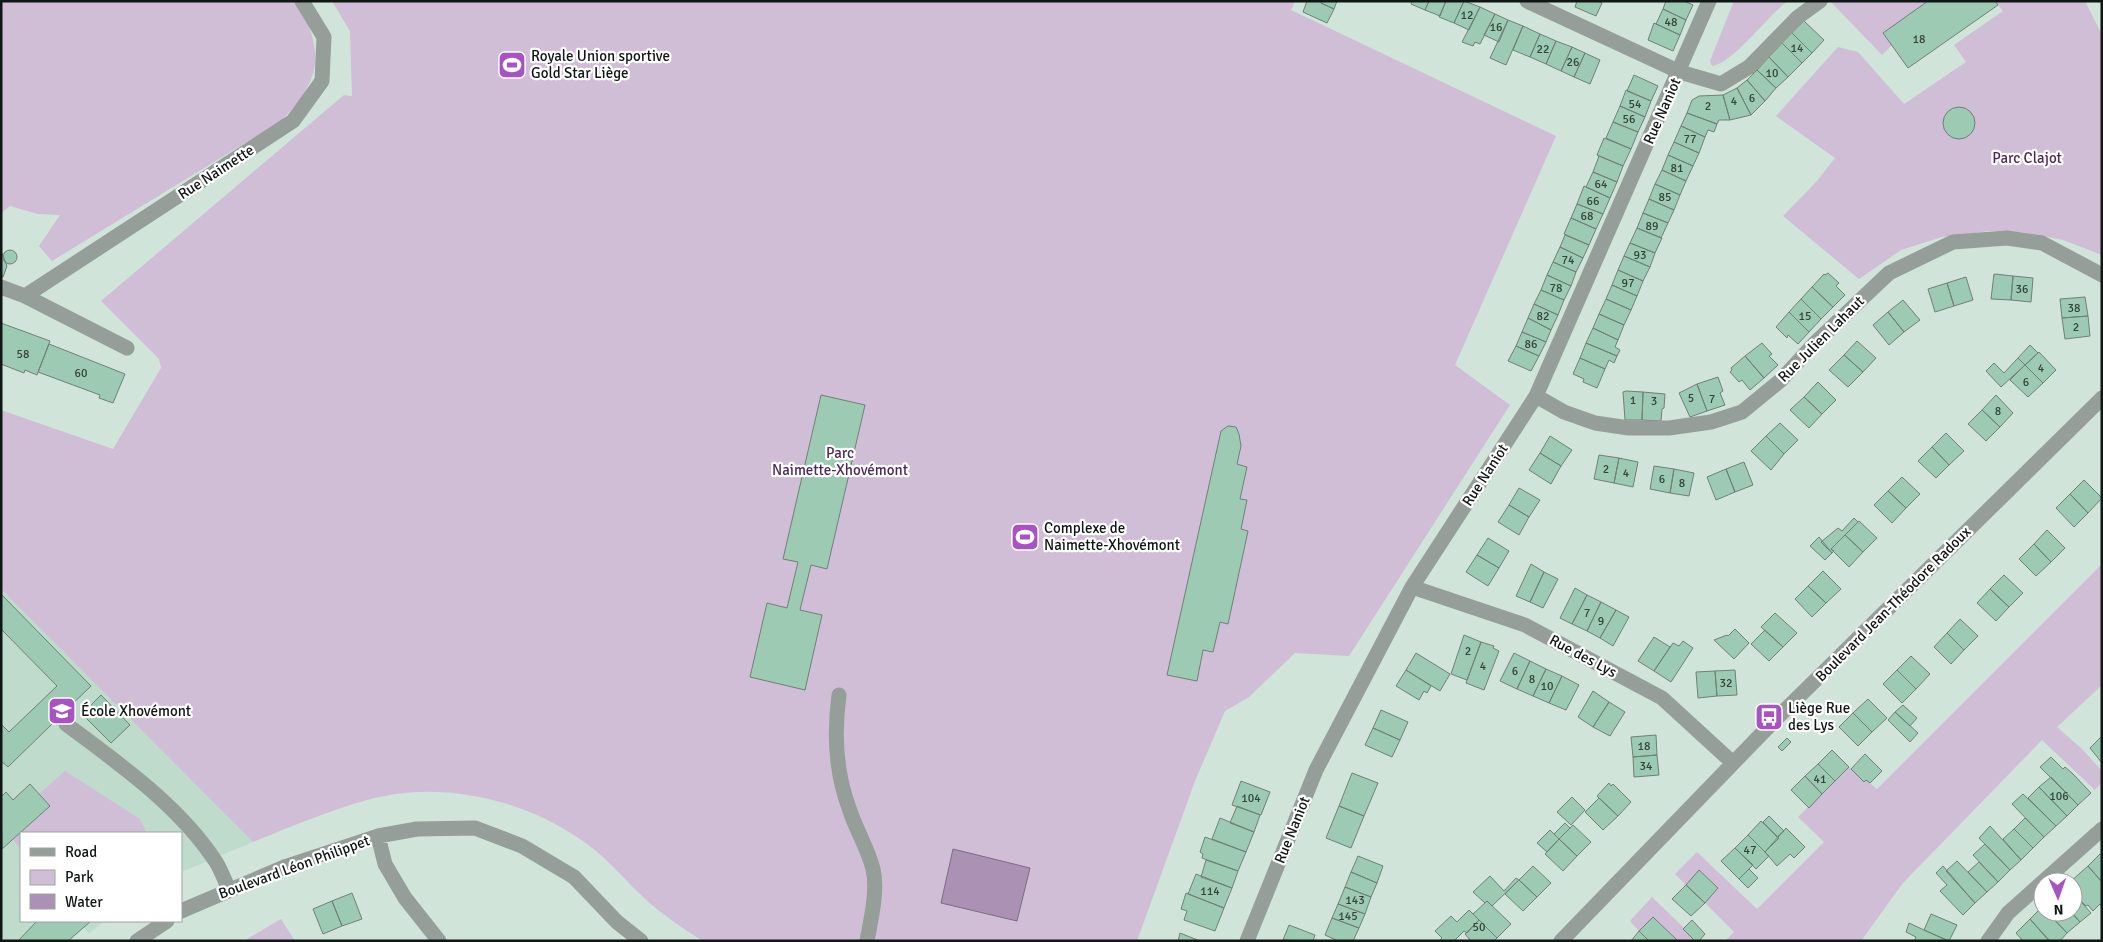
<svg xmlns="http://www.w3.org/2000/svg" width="2103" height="942" font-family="Signika,sans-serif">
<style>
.built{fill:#bfdbcc}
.green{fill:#d0bdd6}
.water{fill:#ab91b4;stroke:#7c6c84}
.building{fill:#9dcab3;stroke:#6e8177}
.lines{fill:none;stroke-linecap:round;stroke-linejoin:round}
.minor{stroke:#969e9a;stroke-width:15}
.labels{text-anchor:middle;stroke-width:4.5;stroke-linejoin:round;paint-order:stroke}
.number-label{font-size:12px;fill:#32433b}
.poi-label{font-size:15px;fill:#0f1613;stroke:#fff;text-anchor:start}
.street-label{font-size:15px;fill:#0f1613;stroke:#fff}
.park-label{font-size:15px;fill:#4d2a58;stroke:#fff}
</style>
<rect width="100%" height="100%" fill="#d0e4d9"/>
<path class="built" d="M1 589 253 842 181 872V833H21V921H105L89 933 83 927 68 941H1Z"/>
<path class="green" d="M1 1H299C323 56 323 77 281 121L52 261 39 246 60 215 38 214 10 206 1 213Z
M332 1H1295L1291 10 1556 136 1455 365 1510 405 1349 656 1295 653 1249 697 1225 711 1195 781 1137 941H703C682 928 660 913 642 896 626 881 612 864 596 851 535 801 443 778 367 800 328 811 290 827 253 842L1 589V410L113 449 161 368 159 359 101 301 344 95 352 96 350 31Z
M1734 1H1788C1767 16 1734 63 1712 66L1710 61Z
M1830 1H1928L1883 33 1892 45 1882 55Z
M1995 1H2085L2102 35V255L2063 240 2021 232 1989 231 1942 237 1901 250 1859 279 1783 216 1817 181 1835 158 1776 116 1838 47 1858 52 1904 104 1966 62 1954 45 2003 11Z
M2102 564V685L2057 727 2082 749 2102 771V782L2095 790 2042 740 1903 883 1861 941H1725L1734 932 1705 903 1718 888 1700 871 1686 885 1675 874 1697 852 1757 909 1824 842 1798 817 1849 767 1864 781 1866 780 1877 789Z
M65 771 140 819 147 833H21V849L13 840 50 806 39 794Z
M1652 897 1684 928 1683 929 1695 941H1678L1653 918 1639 931 1630 921Z
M281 919 295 941H244Z"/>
<path class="water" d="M953 849 1030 868 1017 921 941 903Z"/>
<path class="building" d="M1307 1H1321V3L1334 9 1327 23 1303 12Z
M1321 1H1337L1334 9 1321 3Z
M1412 1H1429L1425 10 1411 4Z
M1429 1H1446L1440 16 1425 10Z
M1446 1H1464L1454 23 1439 17Z
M1464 1 1480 7 1469 30 1454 23Z
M1577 1H1597L1602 3 1596 16 1575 7Z
M1666 1H1684L1693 5 1686 20 1663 9Z
M1928 1H1995L1998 5 1908 68 1883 33Z
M1480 7 1495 14 1480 44 1475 42 1473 46 1462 42Z
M1663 9 1686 20 1680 35 1656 24Z
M1495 14 1508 20 1499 42 1484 35Z
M1508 20 1523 26 1506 65 1490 58Z
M1804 21 1824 40 1812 53 1791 32Z
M1654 23 1680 35 1673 51 1648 40Z
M1523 26 1540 34 1530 57 1513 50Z
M1791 32 1812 53 1802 63 1782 43Z
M1540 34 1556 41 1546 64 1530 57Z
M1556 41 1572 47 1561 71 1546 64Z
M1782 43 1802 63 1788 77 1769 57Z
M1572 47 1585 53 1574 77 1561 71Z
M1585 53 1600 60 1590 84 1574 77Z
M1769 57 1788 77 1776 88 1757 70Z
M1757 70 1776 88 1765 101 1747 80Z
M1634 75 1658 86 1651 101 1627 91Z
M1747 80 1765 101 1751 115 1737 88Z
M1737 88 1751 115 1730 120 1723 95Z
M1626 90 1651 101 1645 117 1620 106Z
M1723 95 1730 120H1719L1717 124 1687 113 1692 100 1699 96Z
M1620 106 1645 117 1638 132 1613 122Z
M1943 123a16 16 0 1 1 32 0a16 16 0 1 1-32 0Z
M1687 113 1717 124 1714 132 1708 130 1705 137 1681 126Z
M1613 122 1638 132 1631 149 1606 138Z
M1681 126 1705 137 1699 153 1674 142Z
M1604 138 1631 149 1623 166 1597 155Z
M1674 142 1699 153 1693 166 1668 155Z
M1668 155 1693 166 1686 181 1662 170Z
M1599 156 1623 166 1617 182 1593 172Z
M1662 170 1686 181 1680 195 1655 184Z
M1593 172 1617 182 1610 198 1586 187Z
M1655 184 1680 195 1674 210 1649 199Z
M1584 186 1610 198 1603 214 1577 204Z
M1649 199 1674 210 1668 223 1643 213Z
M1577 204 1603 214 1596 229 1571 218Z
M1643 213 1668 223 1661 238 1637 228Z
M1571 218 1596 229 1589 245 1564 234Z
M1637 228 1662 238 1655 253 1630 243Z
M1565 235 1589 245 1583 258 1560 247Z
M1630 243 1655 253 1650 267 1624 256Z
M1560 247 1583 258 1576 272 1553 262Z
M3 257a7 7 0 1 1 14 0a7 7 0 1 1-14 0Z
M1 251 7 266 3 277H1Z
M1624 256 1650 267 1643 281 1618 270Z
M1553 262 1576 272 1571 286 1547 275Z
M1618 270 1643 281 1637 296 1612 285Z
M1828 273 1839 283 1836 286 1845 295 1833 307 1812 287 1824 274 1825 275Z
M1994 274 2013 276 2011 300 1991 299Z
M1547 275 1571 286 1564 300 1541 290Z
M2013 276 2033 278 2031 302 2011 300Z
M1966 277 1973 300 1954 306 1947 283Z
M1947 283 1954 306 1935 312 1928 289Z
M1612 285 1637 296 1631 310 1606 299Z
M1812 287 1833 307 1821 319 1801 299Z
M1541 290 1564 300 1558 315 1534 304Z
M2085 297 2088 316 2062 318 2060 299Z
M1606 299 1631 310 1624 325 1599 314Z
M1801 299 1821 319 1809 332 1789 312Z
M1903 300 1920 320 1904 332 1888 312Z
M1534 304 1558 315 1551 330 1528 318Z
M1789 312 1809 332 1798 344 1788 335 1787 338 1776 327Z
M1888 312 1904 332 1889 345 1873 325Z
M1599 314 1624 325 1618 340 1593 328Z
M2088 316 2090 336 2065 339 2062 318Z
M1528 318 1551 330 1546 342 1522 332Z
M1 323 50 341 37 375 25 370 24 373 1 364Z
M1593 328 1618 340 1615 347 1620 350 1617 356 1586 343Z
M1522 332 1546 342 1539 356 1516 346Z
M1857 341 1876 358 1863 372 1844 355Z
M1586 343 1617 356 1614 363 1609 360 1605 369 1580 358Z
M1762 343 1772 354 1769 356 1778 365 1764 378 1745 356Z
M49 344 125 374 113 403 99 398 100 395 38 372Z
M2030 345 2038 353 2025 365 2018 358Z
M1516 346 1539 356 1531 371 1508 361Z
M2039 352 2056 370 2043 383 2025 365Z
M1844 355 1863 372 1848 387 1829 370Z
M1745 356 1764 378 1750 390 1742 380 1739 382 1730 372 1732 370 1731 368Z
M1580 358 1605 369 1597 388 1583 382 1584 379 1573 374Z
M2018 358 2025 365 2001 387 1986 371 1994 363 2004 373Z
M2025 365 2043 383 2028 397 2010 380Z
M1718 377 1723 391 1720 393 1725 405 1707 411 1697 384Z
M1818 382 1836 400 1822 414 1804 397Z
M1697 384 1707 411 1690 417 1679 393Z
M1626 391 1643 392 1642 420H1625L1623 392Z
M1643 392 1665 394 1664 408 1662 409 1661 421 1642 420Z
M821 395 865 405 827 569 811 565 800 610 822 615 805 690 750 677 767 603 787 608 798 562 783 559Z
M1996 395 2013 413 2000 427 1982 410Z
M1804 397 1822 414 1809 428 1790 410Z
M1982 410 2000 427 1986 441 1968 424Z
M1780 423 1798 440 1784 454 1766 436Z
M1228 426 1236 427 1239 434 1241 446 1237 464 1247 467 1240 499 1247 500 1241 529 1248 531 1228 624 1220 622 1213 652 1203 650 1197 681 1167 675 1221 431Z
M1946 433 1964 451 1949 465 1932 447Z
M1550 436 1572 450 1561 466 1540 453Z
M1766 436 1784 454 1771 470 1751 451Z
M1932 447 1949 465 1936 478 1918 461Z
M1540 453 1561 466 1551 484 1529 470Z
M1599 455 1619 458 1614 483 1594 479Z
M1619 458 1638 462 1633 487 1614 483Z
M1744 462 1753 485 1735 492 1726 469Z
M1654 466 1674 469 1670 493 1650 489Z
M1674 469 1694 473 1689 496 1670 493Z
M1726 469 1735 492 1716 500 1707 477Z
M1902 477 1920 494 1906 508 1888 491Z
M2084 480 2102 498 2088 513 2070 494Z
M1519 488 1540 500 1529 517 1509 505Z
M1888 491 1906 508 1892 523 1874 505Z
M2070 494 2088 513 2074 527 2056 508Z
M1509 505 1529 517 1519 535 1498 522Z
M1854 518 1858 522 1831 549 1834 551 1832 553 1821 542 1838 528 1842 531Z
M1859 521 1877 538 1863 552 1845 535Z
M2047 530 2065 548 2051 562 2034 544Z
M1845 535 1863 552 1849 567 1831 549Z
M1819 537 1832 553 1825 560 1810 546Z
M1488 538 1509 551 1499 568 1477 555Z
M2034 544 2051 562 2036 576 2019 559Z
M1477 555 1499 568 1488 586 1466 572Z
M1531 564 1544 572 1530 602 1516 596Z
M1823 571 1841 589 1826 603 1808 586Z
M1544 572 1558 579 1543 608 1530 602Z
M2004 575 2023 593 2009 607 1990 589Z
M1808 586 1826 603 1812 617 1795 599Z
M1575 588 1587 595 1572 624 1560 618Z
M1990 589 2009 607 1996 621 1977 603Z
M1 594 91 686 63 713 66 716 57 725 54 722 8 767 1 761V724L9 732 57 686 1 629Z
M1587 595 1601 602 1587 631 1572 624Z
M1601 602 1616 610 1600 638 1587 631Z
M1616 610 1629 617 1613 646 1600 638Z
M1775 613 1797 633 1783 647 1761 627Z
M1960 619 1978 636 1964 650 1947 633Z
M1735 629 1749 643 1734 659 1714 640 1727 635 1728 636Z
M1765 630 1783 647 1769 661 1751 644Z
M1947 633 1964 650 1951 664 1934 647Z
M1464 635 1481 642 1467 680 1451 674Z
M1654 637 1670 647 1654 671 1638 661Z
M1683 641 1693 648 1671 682 1654 671 1673 643 1679 646Z
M1481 642 1494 646 1493 648 1499 651 1484 690 1466 683Z
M1416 653 1450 674 1440 691 1406 670Z
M1514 653 1530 661 1517 689 1500 681Z
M1911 656 1930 674 1916 689 1897 670Z
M1530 661 1546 669 1533 696 1517 689Z
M1546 669 1562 676 1549 703 1533 696Z
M1406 670 1431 686 1427 693 1424 691 1419 700 1396 686Z
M1735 670 1737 695 1717 696 1715 671Z
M1897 670 1916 689 1902 703 1883 684Z
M1715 671 1717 696 1698 698 1696 672Z
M1562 676 1579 685 1566 710 1549 703Z
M1593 691 1609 702 1593 727 1578 717Z
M101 695 130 725 111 743 82 714Z
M1868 699 1887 718 1872 732 1853 713Z
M1609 702 1625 712 1610 736 1593 727Z
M1903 705 1917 718 1910 726 1895 712Z
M1381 710 1408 722 1400 740 1373 728Z
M1895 712 1918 733 1910 742 1888 720Z
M1853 713 1872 732 1858 746 1839 727Z
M1373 728 1400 740 1392 757 1365 745Z
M1656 735 1657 755 1633 757 1631 737Z
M2101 737 2102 738V763L2090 748Z
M1787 738 1791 742 1782 751 1778 747Z
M1832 750 1849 767 1835 781 1818 764Z
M1865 754 1882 771 1870 783 1866 780 1864 782 1851 769Z
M1657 755 1659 775 1634 777 1633 757Z
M2051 757 2063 769 2065 767 2072 773 2091 793 2078 805 2040 767Z
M1818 764 1835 781 1822 794 1805 776Z
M1352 773 1378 783 1364 816 1339 806Z
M1805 776 1822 794 1809 808 1791 790Z
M2051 777 2078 805 2067 816 2039 787Z
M1241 781 1270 792 1261 815 1232 805Z
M1609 783 1611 786 1613 784 1631 802 1618 816 1597 796Z
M30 784 50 806 2 849 1 797 6 792 13 800Z
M2039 787 2067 816 2056 826 2028 798Z
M2023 794 2056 826 2044 837 2012 804Z
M1572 797 1585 810 1571 825 1557 812Z
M1599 798 1618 816 1603 830 1585 812Z
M1237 806 1260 815 1254 832 1230 823Z
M1339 806 1364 816 1351 848 1326 838Z
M1769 816 1784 831 1777 837 1763 822Z
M1220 818 1254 832 1246 852 1212 839Z
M2025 818 2044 837 2033 848 2014 829Z
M1761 821 1779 838 1765 852 1748 835Z
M1565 823 1570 828 1559 839 1554 834Z
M1573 825 1591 842 1577 856 1559 839Z
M1990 826 2021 860 2010 870 1979 838Z
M1786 828 1805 847 1794 858 1790 854 1777 866 1765 852Z
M2014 829 2033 848 2021 860 2003 839Z
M1550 830 1559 839 1547 852 1537 843Z
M1748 835 1769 856 1756 869 1735 848Z
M1205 837 1246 852 1238 871 1202 858 1203 854 1200 852Z
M1559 839 1577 856 1563 871 1545 854Z
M1985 844 2010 870 1998 882 1973 855Z
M1735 848 1753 865 1739 879 1721 861Z
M2100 854 2102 856V882L2088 866Z
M1358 856 1383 866 1377 883 1351 872Z
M1206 860 1238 871 1232 888 1201 877Z
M1957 861 1987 892 1975 903 1946 871Z
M1979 862 1998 882 1987 892 1968 872Z
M1533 866 1551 883 1537 897 1519 880Z
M1943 866 1975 903 1963 915 1940 891 1947 885 1936 873Z
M2088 866 2102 882V907L2100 904 2093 911 2088 905 2086 906 2073 893V882H2070Z
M1749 869 1758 878 1748 888 1739 879Z
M1699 870 1718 888 1705 903 1686 885Z
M1351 872 1377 883 1371 897 1345 887Z
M1196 874 1232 888 1224 908 1188 894Z
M1490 876 1504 891 1516 878 1519 880 1492 906 1487 901 1485 903 1473 892Z
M1519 880 1537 897 1523 911 1505 894Z
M1686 885 1705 903 1691 916 1672 899Z
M1345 887 1371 897 1365 914 1338 904Z
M352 893 362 919 342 926 332 901Z
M1186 893 1224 908 1215 931 1184 920 1187 911 1181 909Z
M2073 893 2091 913 2080 922 2071 912H2073Z
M332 901 342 926 323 934 313 909Z
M1487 901 1511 924 1497 938 1473 914Z
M1338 904 1365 914 1359 928 1332 918Z
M2042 907 2043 912H2047L2067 933 2060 941H2049L2030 919Z
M1469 910 1479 920 1467 933 1464 931 1454 941H1439L1442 938 1435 931 1451 916 1457 922Z
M2047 912H2071L2080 922 2067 933Z
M1931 914 1957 925 1949 941 1924 930Z
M1653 917 1678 941H1649L1639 931Z
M1332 918 1359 928 1353 941H1338L1325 935Z
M2030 919 2049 940 2048 941H2023L2016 933Z
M1479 920 1497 938 1494 941H1471L1465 934Z
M1692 920 1705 934 1699 941H1695L1683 929Z
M37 921H91L68 941H18Z
M1909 923 1924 930 1948 941H1914L1916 937 1906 932Z
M1289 925 1315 935 1313 941 1283 940Z
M1639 931 1649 941H1631Z
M1180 933 1200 941H1178Z"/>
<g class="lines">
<path class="minor" d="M1527 1 1680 72 1721 84 1749 67 1798 17 1820 1
M1 287 25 296 127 348
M25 296 293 121 322 81 324 37 302 1
M1536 396 1564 412 1595 423 1629 428H1669L1711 422 1742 412 1781 380 1814 344 1889 273 1953 242 2007 238 2042 243 2102 275
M1412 587 1525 625 1662 698 1733 763
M839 695C834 732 836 773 849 808 855 828 868 848 873 869 878 890 871 919 867 941
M66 724C119 764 179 805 216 862 221 870 225 881 229 890
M378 836 385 864 405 898 439 941
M181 911 287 866 378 836 417 829 475 828 522 846 574 877 617 922 641 941
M137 941 167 921
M1247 941 1316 770 1412 587 1536 396 1709 1
M1561 941 1773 722 2102 398
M1988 941 2008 913 2102 829"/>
</g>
<defs>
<symbol id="stadium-square" viewBox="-11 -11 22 22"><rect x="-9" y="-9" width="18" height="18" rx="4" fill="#a753c2" stroke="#fff"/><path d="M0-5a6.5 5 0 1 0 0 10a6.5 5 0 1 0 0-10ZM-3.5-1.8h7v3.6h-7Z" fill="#fff"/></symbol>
<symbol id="school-square" viewBox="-11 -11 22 22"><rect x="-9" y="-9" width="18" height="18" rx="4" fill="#a753c2" stroke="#fff"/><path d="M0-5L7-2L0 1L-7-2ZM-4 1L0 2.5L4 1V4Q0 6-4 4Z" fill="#fff"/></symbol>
<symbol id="bus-square" viewBox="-11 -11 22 22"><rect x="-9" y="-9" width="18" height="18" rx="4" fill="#a753c2" stroke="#fff"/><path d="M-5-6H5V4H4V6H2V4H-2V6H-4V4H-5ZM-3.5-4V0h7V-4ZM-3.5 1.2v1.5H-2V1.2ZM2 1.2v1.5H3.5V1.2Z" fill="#fff"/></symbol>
</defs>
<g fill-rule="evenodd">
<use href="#stadium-square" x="496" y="49" width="32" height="32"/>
<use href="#stadium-square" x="1009" y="521" width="32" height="32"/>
<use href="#school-square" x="46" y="695" width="32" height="32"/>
<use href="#bus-square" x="1753" y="701" width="32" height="32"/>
</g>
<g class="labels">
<g class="number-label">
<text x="1467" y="19">12</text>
<text x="1671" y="26">48</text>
<text x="1496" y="31">16</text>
<text x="1919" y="43">18</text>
<text x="1797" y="52">14</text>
<text x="1543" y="53">22</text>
<text x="1573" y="66">26</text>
<text x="1772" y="77">10</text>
<text x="1752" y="102">6</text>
<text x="1734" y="105">4</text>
<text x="1635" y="108">54</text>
<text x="1708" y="110">2</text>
<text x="1629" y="123">56</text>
<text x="1690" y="143">77</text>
<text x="1677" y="172">81</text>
<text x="1601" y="188">64</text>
<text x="1665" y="201">85</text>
<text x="1593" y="205">66</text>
<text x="1587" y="220">68</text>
<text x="1652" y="230">89</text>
<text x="1640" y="259">93</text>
<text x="1568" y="264">74</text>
<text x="1628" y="287">97</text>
<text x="1556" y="292">78</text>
<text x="2022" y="293">36</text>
<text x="2074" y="312">38</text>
<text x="1543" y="320">82</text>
<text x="1805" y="320">15</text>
<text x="2076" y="331">2</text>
<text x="1531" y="348">86</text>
<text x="23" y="358">58</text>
<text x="2041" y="372">4</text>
<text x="81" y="377">60</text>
<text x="2026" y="386">6</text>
<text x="1691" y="402">5</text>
<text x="1712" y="403">7</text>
<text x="1633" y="404">1</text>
<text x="1654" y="405">3</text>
<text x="1998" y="415">8</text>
<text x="1606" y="473">2</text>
<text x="1626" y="477">4</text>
<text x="1662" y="483">6</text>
<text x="1682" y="487">8</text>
<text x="1587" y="617">7</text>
<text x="1601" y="625">9</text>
<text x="1468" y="655">2</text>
<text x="1483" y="670">4</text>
<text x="1515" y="675">6</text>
<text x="1532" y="683">8</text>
<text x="1726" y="687">32</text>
<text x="1547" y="690">10</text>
<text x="1644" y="750">18</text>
<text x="1646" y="770">34</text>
<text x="1820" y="783">41</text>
<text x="2059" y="800">106</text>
<text x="1251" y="802">104</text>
<text x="1750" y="854">47</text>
<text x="1210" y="895">114</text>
<text x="1355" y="904">143</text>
<text x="1348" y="920">145</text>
<text x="1479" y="931">50</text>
</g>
<g class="poi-label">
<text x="531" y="61">Royale Union sportive<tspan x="531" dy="17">Gold Star Liège</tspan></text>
<text x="1044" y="533">Complexe de<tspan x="1044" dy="17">Naimette-Xhovémont</tspan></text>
<text x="1788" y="713">Liège Rue<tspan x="1788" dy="17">des Lys</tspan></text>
<text x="81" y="716">École Xhovémont</text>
</g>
<g class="street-label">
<text transform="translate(1662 111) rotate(-66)" y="5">Rue Naniot</text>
<text transform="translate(216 172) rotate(-33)" y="5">Rue Naimette</text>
<text transform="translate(1821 339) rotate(-45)" y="5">Rue Julien Lahaut</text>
<text transform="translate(1485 475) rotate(-57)" y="5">Rue Naniot</text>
<text transform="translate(1893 604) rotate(-45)" y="5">Boulevard Jean-Théodore Radoux</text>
<text transform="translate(1583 656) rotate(28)" y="5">Rue des Lys</text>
<text transform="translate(1292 830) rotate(-68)" y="5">Rue Naniot</text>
<text transform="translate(294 867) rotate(-20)" y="5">Boulevard Léon Philippet</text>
</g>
<g class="park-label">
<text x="2027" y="163">Parc Clajot</text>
<text x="840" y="458">Parc<tspan x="840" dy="17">Naimette-Xhovémont</tspan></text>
</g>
</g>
<rect width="2103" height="942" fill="none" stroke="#0f1613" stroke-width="5"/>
<rect x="20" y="832" width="162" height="90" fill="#ffffff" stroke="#9fa2a1"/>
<rect x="30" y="848" width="25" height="8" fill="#969e9a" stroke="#9fa2a1"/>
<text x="65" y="857" font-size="15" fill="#0f1613">Road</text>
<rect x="30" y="870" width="25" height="15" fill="#d0bdd6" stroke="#9fa2a1"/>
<text x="65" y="882" font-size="15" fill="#0f1613">Park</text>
<rect x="30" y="894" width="25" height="15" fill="#ab91b4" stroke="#9fa2a1"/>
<text x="65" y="907" font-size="15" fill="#0f1613">Water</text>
<g transform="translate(2058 897) rotate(178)"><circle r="24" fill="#ffffff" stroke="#9fa2a1"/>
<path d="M0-4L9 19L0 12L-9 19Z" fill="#a753c2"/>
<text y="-8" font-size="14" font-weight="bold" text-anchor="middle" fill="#0f1613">N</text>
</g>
</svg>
